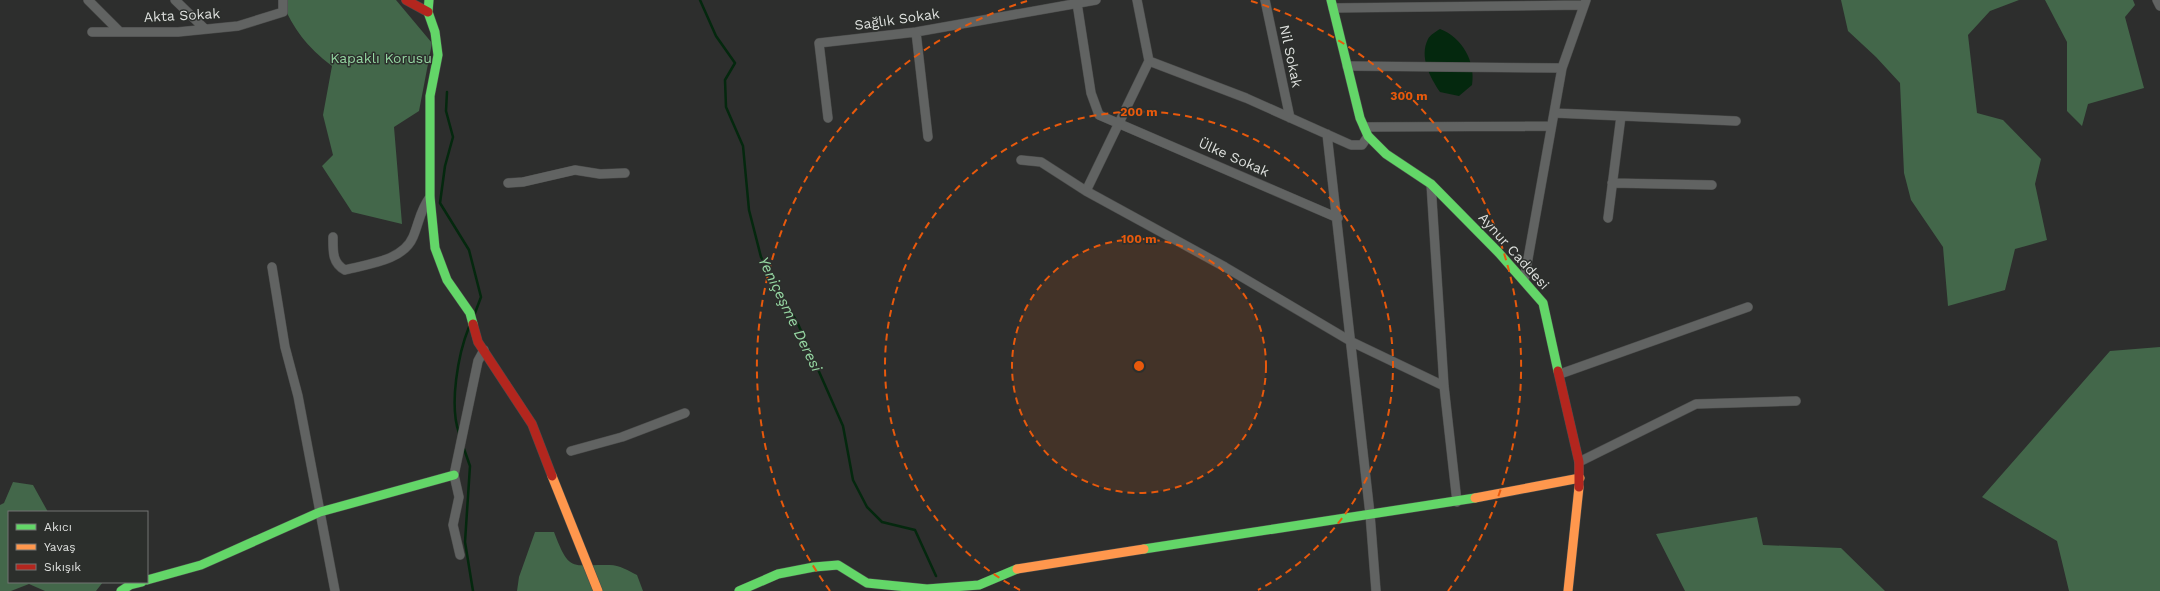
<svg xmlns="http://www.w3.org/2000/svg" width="2160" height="591" font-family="'Work Sans',sans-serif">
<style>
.forest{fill:#43674a}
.water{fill:#04280e}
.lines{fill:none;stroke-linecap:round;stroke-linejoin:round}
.stream{stroke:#04280e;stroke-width:2.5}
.street-casing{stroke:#4a4b4a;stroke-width:10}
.fast-casing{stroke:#4a4b4a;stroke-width:10}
.slow-casing{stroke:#4a4b4a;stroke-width:10}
.jam-casing{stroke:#4a4b4a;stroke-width:10}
.street{stroke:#616362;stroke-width:9}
.fast{stroke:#63d668;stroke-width:9}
.slow{stroke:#ff974d;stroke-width:9}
.jam{stroke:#b3261e;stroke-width:9}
.ring{fill:none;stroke:#e8590c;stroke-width:2;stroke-dasharray:7 5}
.labels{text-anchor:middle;stroke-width:3;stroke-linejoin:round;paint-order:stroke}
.street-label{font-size:14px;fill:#dddfdd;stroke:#2c2f2c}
.park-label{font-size:14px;fill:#94d5a1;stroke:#2c2f2c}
.water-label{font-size:15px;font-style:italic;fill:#96d7a3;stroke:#2c2f2c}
.centre{fill:#e8590c;stroke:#2c2f2c;stroke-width:2}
.ring-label{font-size:12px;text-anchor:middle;font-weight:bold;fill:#e8590c;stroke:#2c2f2c;stroke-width:3;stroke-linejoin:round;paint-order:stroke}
</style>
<rect width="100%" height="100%" fill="#2d2e2d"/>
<path class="forest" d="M281 0H396L432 43 419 111 394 127 402 224 352 212 322 166 333 155 323 115 332 66C306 46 294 30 281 0Z
M1841 0H2019L1990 11 1968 35 1977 113 2003 120 2041 159 2035 184 2047 240 2015 249 2005 290 1948 306 1943 247 1911 200 1904 173 1900 83 1876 57 1848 31Z
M2045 0H2133L2135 5 2125 17 2144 88 2088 104 2082 126 2067 111V42Z
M2160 347V591H2069L2057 541 1982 497 2110 351Z
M13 482 33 485 48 512H9V582H103L96 591H45L29 584 11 591H0V505L4 503Z
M1757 517 1763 545 1841 548 1885 591H1685L1656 534Z
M535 532H554C570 574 571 564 610 565 619 565 629 571 637 575L643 591H517L519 577Z"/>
<path class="water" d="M1440 29C1462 37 1476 62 1472 85L1459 96 1440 92C1430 77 1419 57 1428 39 1430 35 1437 31 1440 29Z"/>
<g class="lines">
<path class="stream" d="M700 0 716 36 735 63 725 80 726 107 743 146 749 210 761 257 798 324 843 426 853 480 867 507 882 522 915 530 936 576
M447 92 446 111 453 137 445 166 440 203 469 250 481 297 475 313
M459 433C449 405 458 354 469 327
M463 446 470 466 465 542 473 591"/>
<defs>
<path id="street" d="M88 0 120 32
M175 0 205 29
M1265 0 1290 118
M2157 0 2160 6
M1077 3 1091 93 1099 115 1338 218
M1333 8 1584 5
M92 32H178L238 26 283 12V0
M916 32 928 137
M1149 61 1246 98 1351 145H1362L1368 136
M1347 66 1562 68
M1554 113 1736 121
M828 118 819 43 916 32 1096 0
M1364 127 1551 126
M1327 134 1370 514 1376 591
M1021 160 1041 162 1086 191 1225 267 1352 342 1444 386
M508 183 523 182 575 170 600 174 625 173
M1612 183 1712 185
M1431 184 1444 386 1457 502
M1086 191 1149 61 1137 0
M1608 218 1621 116
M333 237C333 251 332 263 345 270 367 264 403 261 413 237 419 223 420 210 430 197
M272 267 285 347 298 396 335 591
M1524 281 1562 68 1586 0
M1560 374 1748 307
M571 451 622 437 685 413
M1579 462 1696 404 1796 401
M460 555 453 525 459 497 454 475 478 361 484 350"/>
<path id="fast" d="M429 0 428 12 435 32 438 55 430 96V197L435 248 447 280 470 313 473 324
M1331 0 1360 118 1368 136 1386 154 1431 184 1499 253 1543 303 1558 371
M1144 549 1475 498
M147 580 201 565 320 512 454 475
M121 591 130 585 142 582
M739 591 778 574 814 567 838 565 867 583 927 589 979 585 1017 569"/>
<path id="slow" d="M552 476 598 591
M1475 498 1580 478
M1017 569 1144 549
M1568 591 1579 487"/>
<path id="jam" d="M406 0 428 12
M473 324 478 342 532 424 552 476
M1558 371 1579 462V487"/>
</defs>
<use href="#street" class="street-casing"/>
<use href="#fast" class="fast-casing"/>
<use href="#slow" class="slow-casing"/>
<use href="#jam" class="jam-casing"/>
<use href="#street" class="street"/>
<use href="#fast" class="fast"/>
<use href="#slow" class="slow"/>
<use href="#jam" class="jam"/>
</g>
<circle cx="1139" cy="366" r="127" fill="#e8590c" fill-opacity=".12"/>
<g class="ring">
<circle cx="1139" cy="366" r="127"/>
<path d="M1020 590A254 254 0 1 1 1258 590"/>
<path d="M830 591A382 382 0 0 1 1027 1M1251 1A382 382 0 0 1 1448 591"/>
</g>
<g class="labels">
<g class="street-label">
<text transform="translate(182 15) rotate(-3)" y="5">Akta Sokak</text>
<text transform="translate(897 19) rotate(-8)" y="5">Sağlık Sokak</text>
<text transform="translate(1291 56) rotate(78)" y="5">Nil Sokak</text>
<text transform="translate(1234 157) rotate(24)" y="5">Ülke Sokak</text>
<text transform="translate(1514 251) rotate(48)" y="5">Aynur Caddesi</text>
</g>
<g class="park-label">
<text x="381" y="63">Kapaklı Korusu</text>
</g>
<g class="water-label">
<text transform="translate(790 314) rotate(64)" y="5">Yeniçeşme Deresi</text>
</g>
</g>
<circle cx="1139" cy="366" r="6" class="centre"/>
<g class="ring-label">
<text x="1409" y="100">300 m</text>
<text x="1139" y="116">200 m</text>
<text x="1139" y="243">100 m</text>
</g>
<rect x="8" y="511" width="140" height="72" fill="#2c2f2c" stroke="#737573"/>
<rect x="16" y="524" width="20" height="6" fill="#63d668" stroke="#737573"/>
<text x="44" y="531" font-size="12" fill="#dddfdd">Akıcı</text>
<rect x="16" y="544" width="20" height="6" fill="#ff974d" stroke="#737573"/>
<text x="44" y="551" font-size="12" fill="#dddfdd">Yavaş</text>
<rect x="16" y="564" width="20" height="6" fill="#b3261e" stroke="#737573"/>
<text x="44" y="571" font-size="12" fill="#dddfdd">Sıkışık</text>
</svg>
